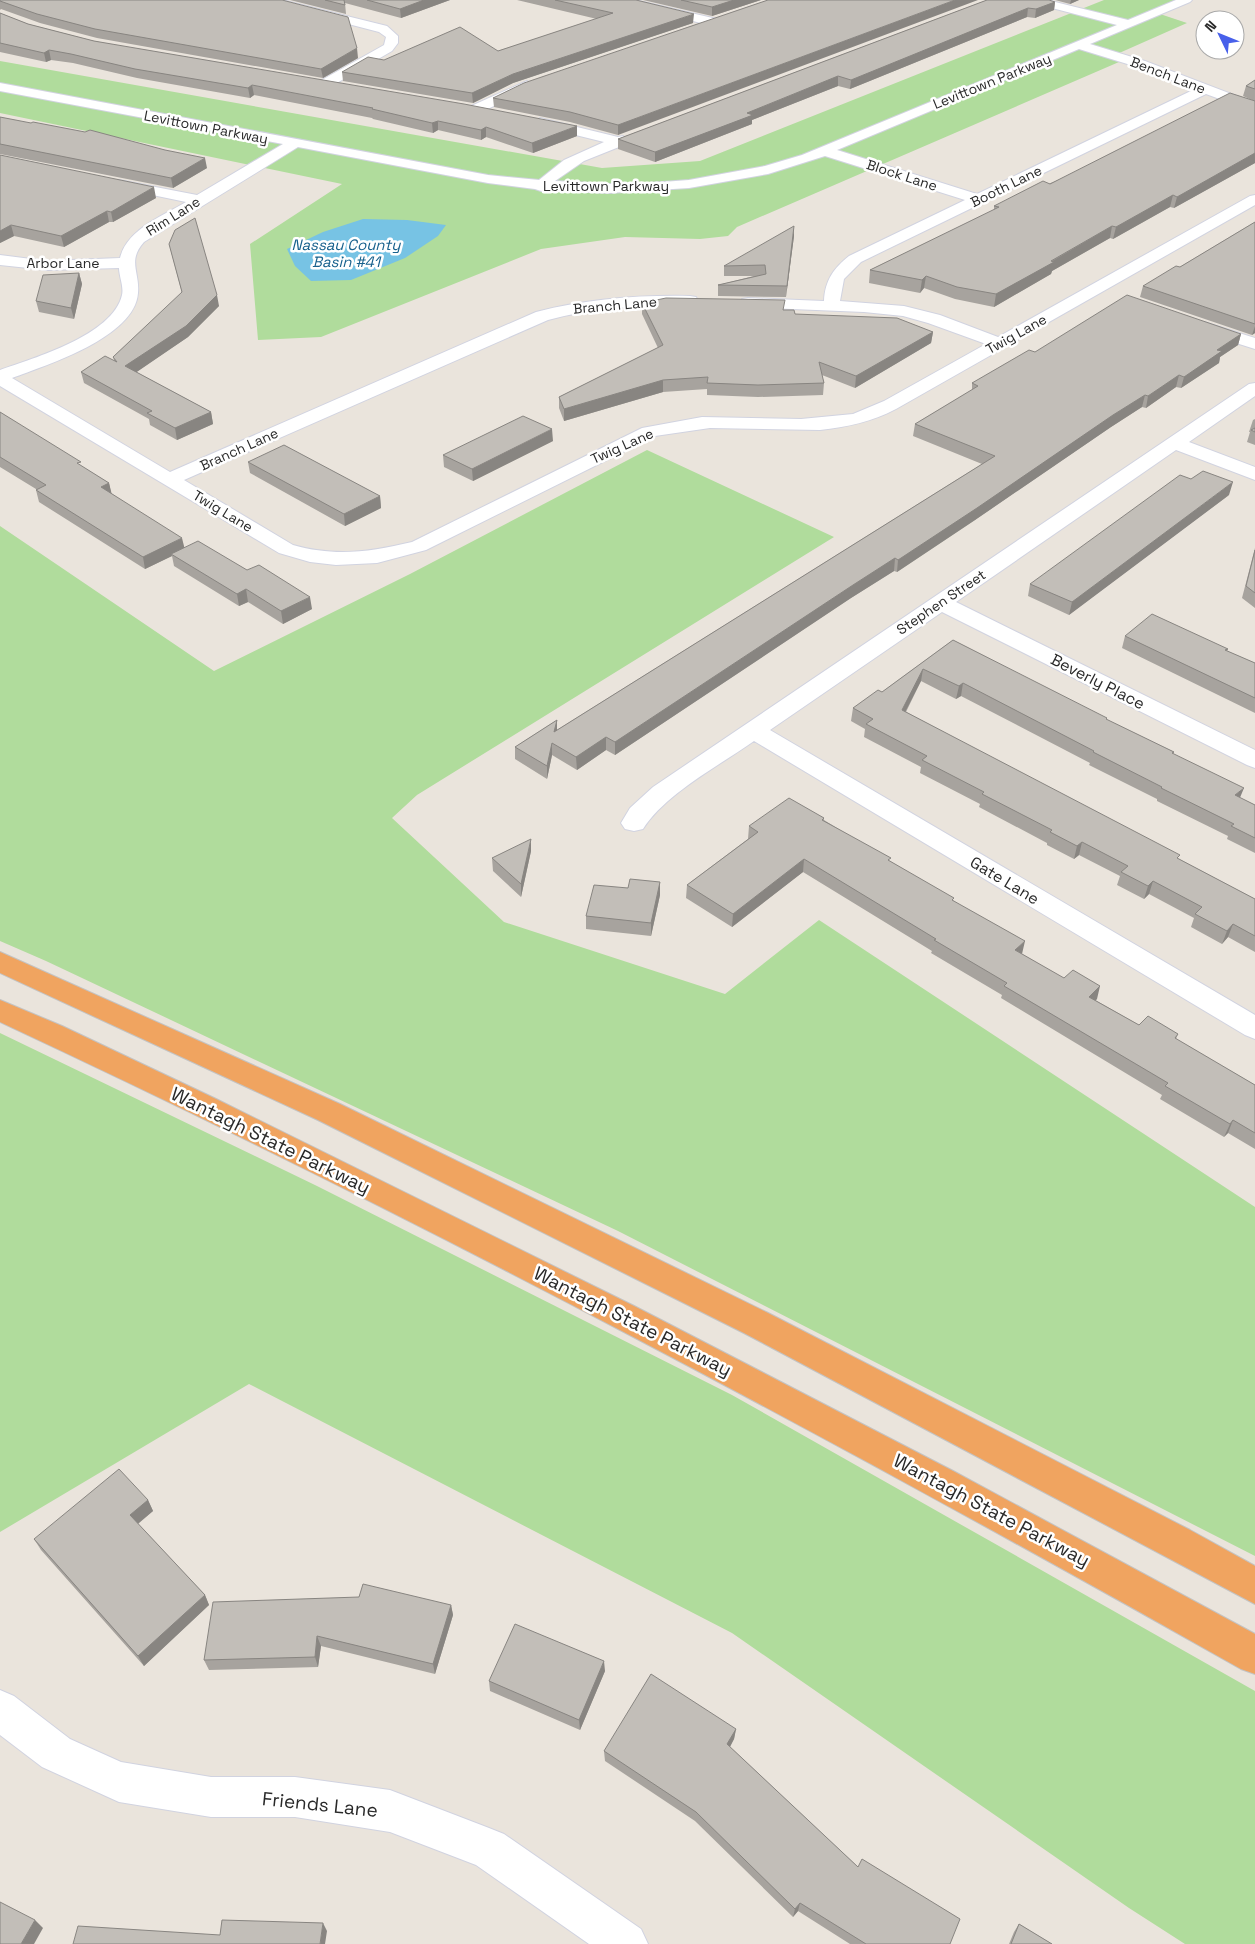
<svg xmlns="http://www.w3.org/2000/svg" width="1255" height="1944" font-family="'Space Grotesk',sans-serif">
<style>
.green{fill:#b0dc9c}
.water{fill:#77c3e4}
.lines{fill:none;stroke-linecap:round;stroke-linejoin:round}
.minor-casing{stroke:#d1d3e0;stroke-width:2}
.highway-casing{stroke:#c3c3c3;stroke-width:2}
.minor{fill:#fff;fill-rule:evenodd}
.highway{fill:#f0a460;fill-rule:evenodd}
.wall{fill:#a7a39e}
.shaded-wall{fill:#888581}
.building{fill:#c2beb8;stroke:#888581}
.labels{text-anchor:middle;stroke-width:5;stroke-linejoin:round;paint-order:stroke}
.far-street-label{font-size:14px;fill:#292929;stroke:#fff}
.far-water-label{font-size:15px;font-style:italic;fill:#18618d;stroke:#fff}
.street-label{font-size:16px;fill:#292929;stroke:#fff}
.near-street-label{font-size:19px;fill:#292929;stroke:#fff}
</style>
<rect width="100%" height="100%" fill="#eae4dc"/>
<path class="green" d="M1104 0H1192L1160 14 1187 23 1108 58 1119 62 737 227 728 236 700 239 625 237 541 249 321 337 258 340 250 244 342 184 0 113V61L602 168 700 161Z
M647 450 834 537 417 795 392 818 504 922 725 994 819 920 1255 1207V1556L618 1231 46 961 0 941V526L214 671 410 574Z
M0 1033 317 1186 732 1395 1255 1691V1944H1185L1129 1908 732 1633 249 1384 0 1532Z"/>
<path class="water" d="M363 219 407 220 446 225 438 236 405 258 351 280 311 281 295 266 287 249 323 232Z"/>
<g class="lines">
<defs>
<path id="minor" d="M262 0H282L387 26 398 36V43L392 51 330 87H320L318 84 320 81 384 45 386 37 379 32 264 2Z
M614 0H635L717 19 719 22 713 26 616 2Z
M1027 0H1047L1128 20 1176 0H1192L1190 2 1090 44 1145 61 1255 103V112L1206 94 861 262 844 279 840 301 904 306 940 315 998 337 1250 196 1255 195V205L896 409C872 422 847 427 820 430L710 428 655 436 426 550 377 563 336 565 310 562 279 553 0 386V370C34 358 113 335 122 295 124 287 119 276 119 268L47 270 0 265V255L47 261 120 258C127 229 163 216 186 202L114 187 112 184 114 181 119 180 197 195 283 144 0 91V83L488 175 539 180 564 160 604 142 535 125 533 122 540 118 618 137 623 136 630 140 624 145 584 161 555 181 609 184 649 183 689 180 765 166 802 155 1117 25 1029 2ZM1079 49 1137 67 1195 89 977 194 837 150ZM298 147 488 183 535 189 541 191 547 190 609 193 689 188 768 174 825 156 965 200 849 256C834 268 825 280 824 301L748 298 742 299 740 303 742 307 864 312 903 316 928 323 986 344 884 401 853 414 801 419 702 417 642 428 412 542C370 552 335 557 293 545L184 480 548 320C595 307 642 305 690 306L696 305 698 301 696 297 690 296C637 295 587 299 536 312L170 472 12 378C47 365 135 337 138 293 140 272 127 261 144 242Z
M527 81 534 85 532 88 479 113H469L467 110 469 107Z
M1204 322 1255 338V349L1198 331 1196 327 1198 323Z
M1255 383V396L1189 442 1255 467V480L1176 450 956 602 1255 750V768L1247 765 942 612 770 730 1255 1015V1039L1245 1035 754 741C720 765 665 794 643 829L634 831 625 829 621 823 630 808 653 787 1249 384Z
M0 1690 14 1696 70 1739 121 1762 211 1777H295L390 1790 489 1828 504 1834 641 1929 648 1944H589L476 1865 390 1832 295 1817H211L119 1802 42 1767 0 1735Z"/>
<path id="highway" d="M0 952 340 1104 768 1313 1190 1530 1255 1566V1604L744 1333 318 1120 0 973Z
M0 1000 62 1026 216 1099 634 1306 953 1471 1255 1634V1674L1241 1669C835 1440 423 1219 0 1022Z"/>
</defs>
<use href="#minor" class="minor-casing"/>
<use href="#highway" class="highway-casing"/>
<use href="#minor" class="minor"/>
<use href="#highway" class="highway"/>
</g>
<path class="wall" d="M0 0 358 58 323 78 97 38 40 23 1 9 0 10Z
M290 0H450L401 18 345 3 346 14Z
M517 0H636L693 23 513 83 473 103 343 81 342 72 384 60 498 51 597 19Z
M643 0H761L712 16Z
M768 0 618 135 570 122 494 107 493 98Z
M987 0 1055 2 1054 10 1035 18 1027 17 850 89 838 86 752 120V124L655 162 618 149V139Z
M1055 0H1079L1070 4Z
M0 13 28 24 94 41 577 136 533 153 486 137 481 140 438 130 433 133 373 119 372 118 254 95 250 98 137 78 73 63 51 60 46 62 0 52Z
M1255 80V163L1174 208 1170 207 1113 239 1110 238 1052 271 1051 274 994 307 955 299 924 288 920 293 869 283 870 270 994 210V206L1254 101 1243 96 1246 86Z
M0 117 207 168 173 188 0 154Z
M0 155 156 198 113 222H109L64 247 14 236 0 243Z
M1255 222V333L1252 335 1140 297 1143 286 1180 267Z
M794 236 786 297 718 296V285L754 276H724V266Z
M169 244 219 306 188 337 136 372 211 412 213 424 177 440 150 425 149 419 84 383 81 372 114 360 113 357 182 293Z
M79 273 82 284 74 319 39 312 36 301Z
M642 303 784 310 795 314 933 332 931 343 855 388 822 375 824 383 823 395 758 397 707 395V389L663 392 564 421 559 408V397L658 348 642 314Z
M1241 334 1238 345 1220 357 1219 363 1181 388 1176 387 1146 408 1142 407 1111 427 975 520 897 572 894 571 851 598 615 755 606 750 577 770 552 755 547 779 515 759V747L557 720V730L982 464 913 436 915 424 972 390V383L1035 352Z
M0 412 82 467 109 483 111 493 184 548 312 609 283 624 248 602 239 606 174 566 172 556 145 569 39 502 36 490V489L0 467Z
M1255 419V445L1247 442 1250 432H1249L1253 420Z
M553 441 473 481 444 467 443 455Z
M248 462 380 496 381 508 345 526 250 473Z
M1229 495 1069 615 1028 596 1030 584Z
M1255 548V608L1242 598Z
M1125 636 1228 649 1227 651 1255 663V713L1122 648Z
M953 640 1107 720 1174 752 1173 754 1240 798 1255 805V853L1227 839 1228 836 1157 801V799L1089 765 1090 763 961 696 956 699 921 681 906 712 1179 859 1255 899V952L1228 937 1222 944 1191 927 1194 918 1149 894 1144 899 1117 885 1120 876 1079 855 1074 859 1047 845V843L979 807 980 804 920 773 921 767 864 737 865 729 851 721 853 708 882 692Z
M824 818V820L954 901 1022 954 1097 999 1095 1000 1139 1025 1178 1034 1176 1039 1255 1085V1149L1228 1133 1224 1137 1160 1099 1162 1095 1001 998 1002 995 931 953 932 951 803 872 732 927 686 898 687 885 748 839 749 826Z
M531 851 521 897 493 871 492 858Z
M660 882V895L651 936 586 929V916L628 888Z
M148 1500 153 1511 138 1524 205 1595 209 1605 144 1666 41 1550 34 1539Z
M451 1605 453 1615 435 1674 321 1646 318 1667 209 1670 204 1660Z
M605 1671 580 1730 490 1691 489 1681Z
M736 1729 734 1739 730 1747 858 1867 950 1944H850L798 1911 793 1917 695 1821 605 1761 604 1751Z
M1019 1924 1052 1944H1009L1014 1932Z"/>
<path class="shaded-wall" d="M424 0H450L401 18 400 9Z
M734 0H761L712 16V7Z
M955 0H978L618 135V125Z
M1071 0H1079L1070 4Z
M1055 2 1054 10 1035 18 1036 9Z
M1028 8 1027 17 850 89 851 80Z
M694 14 693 23 513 83 473 103 472 93 513 74Z
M357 48 358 58 323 78 321 69Z
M49 50 51 60 46 62 44 53Z
M838 76V86L752 120V124L655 162V152L747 113Z
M252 85 254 95 250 98 248 88Z
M438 121V130L433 133 432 123Z
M577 126V136L533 153 532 143Z
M486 127V137L481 140V130Z
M1255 153V163L1174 208 1177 197Z
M205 158 207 168 173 188 171 178Z
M154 187 156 198 113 222 111 212Z
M1173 195 1170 207 1113 239 1116 227Z
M107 211 109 222 64 247 61 236Z
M11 225 14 236 0 243V231Z
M794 226V236L786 297 787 286Z
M1112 226 1110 238 1052 271 1051 274 994 307 996 294Z
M79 273 82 284 74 319 71 308Z
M926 276 924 288 920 293 922 280Z
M217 295 219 306 188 337 128 378 125 366Z
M1255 326V333L1252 335Z
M933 332 931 343 855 388 856 376Z
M1241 334 1238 345 1220 357 1219 363 1181 388 1184 377 1217 350Z
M1179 375 1176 387 1146 408 1148 396Z
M663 380V392L564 421V409Z
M1145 395 1142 407 1111 427 975 520 897 572 898 560 1113 415Z
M211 412 213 424 177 440 175 428Z
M552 429 553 441 473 481 472 469Z
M1233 482 1229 495 1069 615 1072 602Z
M109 483 112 495 101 487Z
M380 496 381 508 345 526 344 514Z
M182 538 185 550 171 554 172 556 145 569 143 557Z
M895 558 894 571 851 598 615 755V742L853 585Z
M246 589 248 602 239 606 237 594Z
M310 597 312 609 283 624 281 611Z
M923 669 921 681 900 722 902 710Z
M963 683 961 696 956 699 959 686Z
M557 720V733L555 745 554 732Z
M606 737V750L577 770 576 757Z
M552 743V755L547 779V766Z
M1244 788 1239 800 1235 795Z
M531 839V851L521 897V884Z
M1082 842 1079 855 1074 859 1077 846Z
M804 859 803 872 732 927 733 914Z
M1153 881 1149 894 1144 899 1148 886Z
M660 882V895L651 936V923Z
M1233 924 1228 937 1222 944 1227 931Z
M1025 941 1022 954 1015 950Z
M1100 986 1097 999 1086 1010 1089 997Z
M1233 1120 1228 1133 1224 1137 1230 1124Z
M148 1500 153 1511 135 1526 130 1515Z
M205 1595 209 1605 144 1666 138 1656Z
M451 1605 453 1615 435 1674 433 1664Z
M317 1636 321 1646 318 1667 315 1657Z
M604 1661 605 1671 580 1730 579 1720Z
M736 1729 734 1739 726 1754 727 1744Z
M800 1903 798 1911 793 1917 795 1909Z
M35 1920 43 1928 34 1944H21Z
M323 1923 327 1931 325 1944H320Z"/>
<path class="building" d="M0 0H282L348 17 357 48 321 69 95 29 37 14 0 1Z
M325 0H344L345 5Z
M367 0H424L400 9Z
M555 0H636L694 14 513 74 472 93 342 72 368 57 384 60 460 27 498 51 613 13Z
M681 0H734L712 7Z
M768 0H955L618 125 570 112 493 98 524 83Z
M987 0H1049L1055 2 1036 9 1028 8 851 80 838 76 747 113 753 115 655 152 618 139Z
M0 13 28 24 94 41 464 104 577 126 532 143 486 127 481 130 438 121 432 123 372 109 373 108 252 85 248 88 135 69 71 54 49 50 44 53 0 43Z
M1255 80V89L1246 86Z
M1230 93 1255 101V153L1177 197 1173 195 1116 227 1112 226 1051 261 1054 262 996 294 957 287 926 276 922 280 870 270 999 207 994 206 1043 181 1050 184Z
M0 117 31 123 33 122 85 132 90 130 165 150 205 158 171 178 0 144Z
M0 155 154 187 111 212 107 211 61 236 11 225 0 231Z
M195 218 217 295 186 326 125 366 211 412 175 428 147 413 152 411 81 372 105 356 117 362 113 357 182 292 169 244 175 230Z
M1255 222V324L1143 286 1176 266 1180 267Z
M794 226 787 286 718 285 766 274 765 265 724 266Z
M79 273 71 308 36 301 43 275Z
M1127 295 1241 334 1217 350 1222 351 1184 377 1179 375 1148 396 1145 395 1113 415 977 508 898 560 895 558 853 585 615 742 606 737 576 757 552 743 547 766 515 747 557 720 554 732 995 456 915 424 978 386 972 383 1029 350 1035 352Z
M666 298 785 300 783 310H794L795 314 897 318 933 332 856 376 819 362 824 383 758 385 707 383 708 377 663 380 564 409 559 397 663 345 642 303Z
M0 412 81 462 77 463 109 483 101 487 182 538 143 557 36 490 46 485 0 457Z
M523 416 552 429 472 469 443 455Z
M1255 428V432L1251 430Z
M284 445 380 496 344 514 248 462Z
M1203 471 1233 482 1072 602 1030 584 1180 475 1191 479Z
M198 541 247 570 259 565 310 597 281 611 246 589 237 594 171 554Z
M1255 550V593L1246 586Z
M1152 614 1228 649 1225 650 1255 663V698L1125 636Z
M953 640 1107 718 1106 719 1174 752 1172 753 1244 788 1235 795 1255 805V838L1231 826 1234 824 1161 788 1162 787 1093 752 1094 751 963 683 959 686 923 669 902 710 1180 855 1177 858 1255 899V936L1233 924 1227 931 1195 914 1202 907 1153 881 1148 886 1121 872 1128 866 1082 842 1077 846 1050 832 1052 830 982 794 984 792 922 760 927 756 866 724 873 719 853 708 878 690 882 692Z
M789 798 824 818 822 820 891 858 888 860 954 898 952 900 1025 941 1015 950 1064 978 1073 970 1100 986 1089 997 1139 1025 1148 1016 1178 1034 1175 1038 1255 1085V1133L1233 1120 1230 1124 1165 1086 1168 1083 1004 986 1007 983 934 940 936 939 804 859 733 914 687 885 758 832 749 826Z
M531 839 521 884 492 858Z
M630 879 660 882 651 923 586 916 594 885 628 888Z
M119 1469 148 1500 130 1515 205 1595 138 1656 34 1539Z
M363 1584 451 1605 433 1664 317 1636 315 1657 204 1660 213 1602 359 1597Z
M515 1624 604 1661 579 1720 489 1681Z
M651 1674 736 1729 727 1744 858 1867 862 1859 960 1919 950 1944H866L800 1903 795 1909 696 1812 604 1751Z
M0 1902 35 1920 21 1944H0Z
M222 1920 323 1923 320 1944H73L78 1926 220 1935Z
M1019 1924 1052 1944H1011Z"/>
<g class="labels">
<g class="far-street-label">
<text transform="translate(1168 75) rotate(21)" y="5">Bench Lane</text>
<text transform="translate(992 81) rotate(-22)" y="5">Levittown Parkway</text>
<text transform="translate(206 127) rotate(11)" y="5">Levittown Parkway</text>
<text transform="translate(902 175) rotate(18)" y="5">Block Lane</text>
<text x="606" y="191">Levittown Parkway</text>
<text transform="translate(1006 186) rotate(-26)" y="5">Booth Lane</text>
<text transform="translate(173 216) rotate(-32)" y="5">Rim Lane</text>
<text x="63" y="268">Arbor Lane</text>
<text transform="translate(615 305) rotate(-5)" y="5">Branch Lane</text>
<text transform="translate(1016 334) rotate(-29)" y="5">Twig Lane</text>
<text transform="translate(622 446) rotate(-24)" y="5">Twig Lane</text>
<text transform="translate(239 449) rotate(-24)" y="5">Branch Lane</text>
<text transform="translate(223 511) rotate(31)" y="5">Twig Lane</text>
<text transform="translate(941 602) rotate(-34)" y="5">Stephen Street</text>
</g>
<g class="far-water-label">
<text x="346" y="250">Nassau County<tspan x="346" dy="17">Basin #41</tspan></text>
</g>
<g class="street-label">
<text transform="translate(1098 681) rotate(27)" y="6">Beverly Place</text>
<text transform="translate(1005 880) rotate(31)" y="6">Gate Lane</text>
</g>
<g class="near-street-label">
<text transform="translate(271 1140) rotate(26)" y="7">Wantagh State Parkway</text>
<text transform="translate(633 1321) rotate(27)" y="7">Wantagh State Parkway</text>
<text transform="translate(992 1510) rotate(28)" y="7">Wantagh State Parkway</text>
<text transform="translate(320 1804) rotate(6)" y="7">Friends Lane</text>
</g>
</g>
<g transform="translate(1220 35) rotate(313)"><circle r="24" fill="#ffffff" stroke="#a9a9a9"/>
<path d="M0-4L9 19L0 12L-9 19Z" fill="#4860ea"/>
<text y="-8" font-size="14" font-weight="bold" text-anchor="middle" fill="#292929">N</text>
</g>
</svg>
